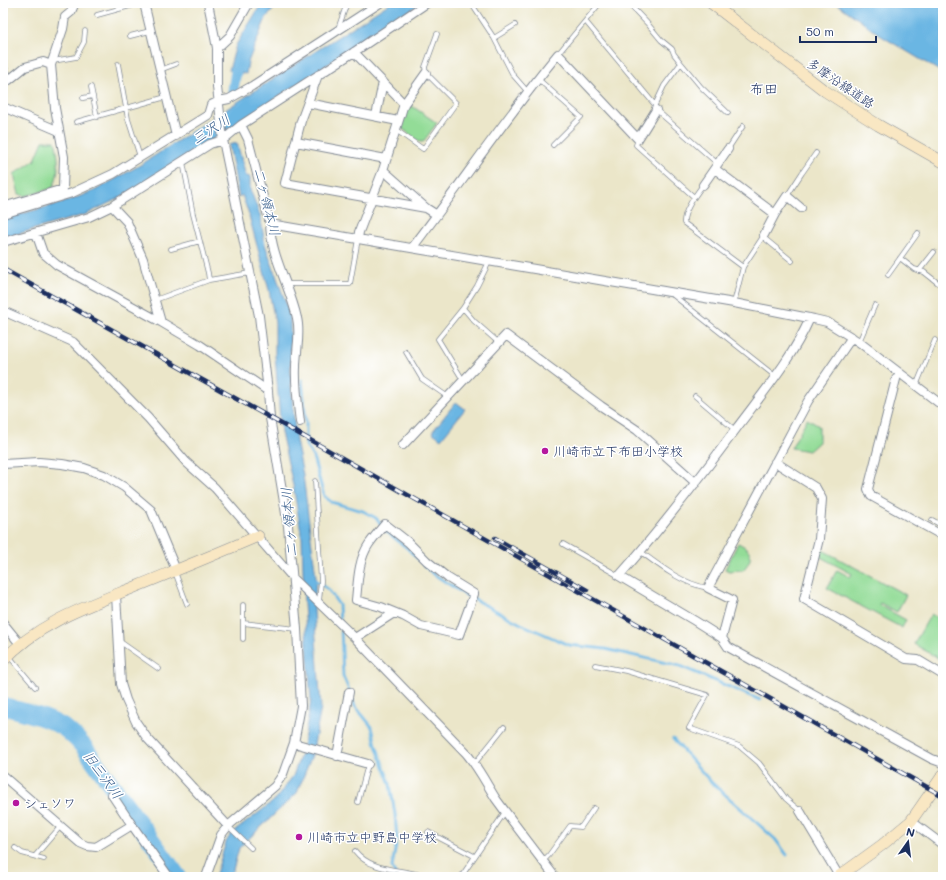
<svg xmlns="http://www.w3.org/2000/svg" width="946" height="880" font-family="Mali,'Klee One',sans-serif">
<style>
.green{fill:#93dc97;stroke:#57867a}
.water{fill:#6ab6e3;stroke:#4272a0}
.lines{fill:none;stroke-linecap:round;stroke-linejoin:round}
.stream{stroke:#6ab6e3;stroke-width:3}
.canal{stroke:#6ab6e3;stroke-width:11}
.river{stroke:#6ab6e3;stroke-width:18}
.lane-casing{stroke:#838a94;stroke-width:5.5}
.street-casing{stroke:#838a94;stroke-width:10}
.secondary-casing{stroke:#838a94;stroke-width:12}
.lane{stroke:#fff;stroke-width:4}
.street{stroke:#fff;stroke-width:8}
.secondary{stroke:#f9e7c3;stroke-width:11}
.rail-casing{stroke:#1b2f5e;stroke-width:4.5}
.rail{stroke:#fff;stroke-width:3;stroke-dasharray:9;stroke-linecap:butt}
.poi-dot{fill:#b5179e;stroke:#fff;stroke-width:1.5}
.labels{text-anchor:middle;stroke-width:3;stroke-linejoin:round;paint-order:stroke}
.street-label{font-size:13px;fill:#1b2f5e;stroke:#fff}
.poi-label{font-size:13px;fill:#1b2f5e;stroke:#fff;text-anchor:start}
.neighbourhood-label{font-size:14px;fill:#1b2f5e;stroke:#fff}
.water-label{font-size:14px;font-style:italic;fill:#375e8d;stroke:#fff}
</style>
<rect width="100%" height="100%" fill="#fff"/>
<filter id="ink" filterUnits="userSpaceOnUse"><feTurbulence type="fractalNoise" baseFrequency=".025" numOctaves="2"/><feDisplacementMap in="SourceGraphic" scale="8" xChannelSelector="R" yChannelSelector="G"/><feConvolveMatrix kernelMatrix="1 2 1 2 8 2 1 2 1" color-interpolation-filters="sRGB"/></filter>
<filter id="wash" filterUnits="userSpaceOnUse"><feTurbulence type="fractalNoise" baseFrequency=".012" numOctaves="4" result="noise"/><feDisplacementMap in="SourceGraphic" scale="16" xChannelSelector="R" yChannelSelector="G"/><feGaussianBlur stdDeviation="0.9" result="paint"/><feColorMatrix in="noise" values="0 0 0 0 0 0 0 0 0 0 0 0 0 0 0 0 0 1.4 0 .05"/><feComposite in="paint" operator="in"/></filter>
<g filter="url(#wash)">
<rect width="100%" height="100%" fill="#ebe6c9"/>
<path class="green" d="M409 104 437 123 423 142H420L400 127Z
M43 141H55C59 157 60 172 53 188L25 196 19 194 14 174 35 160Z
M807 419 819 426V442L809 451 791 448Z
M738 543C753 550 754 558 743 570L729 571 725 569Z
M817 547 906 595 897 612 880 603 879 605 906 620 902 628 827 588 837 570 850 577 852 574 815 554Z
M931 614 943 621V661L914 644Z"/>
<path class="water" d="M262 3H279L266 18 248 62 246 74 229 70 236 45Z
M390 3H421L185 158 119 198 87 214 3 238V219L65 202 94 191 142 164Z
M836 3H943V73L883 37Z
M237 143 246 176 250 177V189L260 215 265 244 290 315 291 386 296 441 303 475 316 577 314 611 321 708 312 755 297 793 239 848 231 877H215L226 842 231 834 275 800 293 776 302 751 311 701 304 604 302 538 293 485 281 432 275 355V323L269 290 248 212 242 195 239 197 229 145Z
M456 402 465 409 441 439 432 432Z"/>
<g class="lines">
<path class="stream" d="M302 380 306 422V445L313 457 324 496 331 502 363 511 376 518 385 530 407 548 432 573 464 594 521 624 569 645 605 649 680 666 760 700
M313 579 328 589 339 605 340 622
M341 627 343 676 349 690
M351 696 355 706 372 727 376 745 390 784 395 814 397 839 392 867 396 877
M673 739 711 782 775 839 787 855"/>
<path class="canal" d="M233 90 236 71 239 58"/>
<path class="river" d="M3 706C24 712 49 717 67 730 73 735 79 741 84 747L178 877"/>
</g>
</g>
<g filter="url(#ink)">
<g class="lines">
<defs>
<path id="lane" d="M471 3 494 38 513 75 527 91
M628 3 647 23 661 40 672 49 674 54 681 63 664 86 655 105
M97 15 141 3
M586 22 655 105 654 108 718 164
M338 29 347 3
M130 36 150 31
M494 38 515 25
M558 54 600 3
M53 61 76 57 84 42 85 31
M681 63 701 87 728 113
M118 64 128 119 140 157
M160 70 176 64
M538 79 581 117 553 145
M91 87 97 117
M83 98 93 96
M76 122 166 97
M396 130 423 149 456 103 426 73 425 67 437 34
M638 139 636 145 694 197
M728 149 743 126
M183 162 193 214 208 273 209 280
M703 185C696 194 683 212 684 223L743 267
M787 196 802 173 816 153
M763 237 792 261
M171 249 200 241
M900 258 914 269 924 272 938 283 943 285
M919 271 934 252
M888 275 918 233
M287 284H350L358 239
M673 295 775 376
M155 300 209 280 250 273
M734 303 743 267 764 235
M463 308 474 321 499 343
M859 342 875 305
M406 352 422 379 448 397
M463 380 438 339 463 308 477 286 489 262
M916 386 935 340
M695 396 735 430
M315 481 321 581 319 601
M932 520 943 526
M563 544 619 576
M641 552C661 567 683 584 708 588
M175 572 187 604
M243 623 297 629
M243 639V605
M119 641 159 669
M9 656 35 687
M595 665 626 671 707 695 689 728 739 746 759 763 786 799 800 811
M475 763 504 727
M358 802 368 764
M228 826 251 848
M428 832 474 856
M15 848 22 853 44 859
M355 851C372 873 403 868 427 877
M35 856 60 827
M543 861 549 855 570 826 581 827 594 808
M461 877 505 812"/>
<path id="street" d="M144 3 176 136
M217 48 230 36 249 3
M354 52 404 104
M3 69 9 80 25 67 43 62 51 65
M318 75 301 121 285 183 426 208
M308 103 398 121
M3 107 59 131
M376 116 383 82
M241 125 248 139 270 224C271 257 290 286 297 318 301 334 296 351 296 367 295 386 298 404 300 422
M296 142 386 159
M715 169 775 214
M383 170 426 208 437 215
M703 185 728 149
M112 206 127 222 143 259 161 322
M3 207 63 189 64 157 55 108 51 65 63 29 65 17 71 12 74 5
M3 214 72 193 113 174 208 115 211 105 219 101 229 99 252 86 380 3
M270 224 734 303 814 319 827 322 859 342 943 406
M36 233 43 253 57 265 161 322 200 345 268 391
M764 235 775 214 787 196 801 208
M358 239 359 232 383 170 404 104 426 73
M3 242 89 217 112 206 210 144 223 140 241 125 354 52 427 3
M412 248C461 184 506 117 558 54L638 139 656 110
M3 311 73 342 148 418 186 462 215 488 293 578 355 638 466 753C478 767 486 783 496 799 515 825 535 851 555 877
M810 318C792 359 762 394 736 429 699 479 661 529 619 576L695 621 722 638 728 647 932 759 943 763
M896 379 868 489 871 496 943 536
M403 445 506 335 601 406 637 430 696 483
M775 462 816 488 822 499 819 539 804 599 906 659 918 660 943 675
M3 464 39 462 62 464 84 468 104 475 124 487 151 510 176 570
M385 524 408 542 427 561 448 578 474 594 459 635 421 626 403 616 381 607 356 600C358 582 358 560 369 544 374 537 379 531 385 524Z
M116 595 121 684 126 700 136 722 147 738 228 826
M3 623 20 644
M355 638 394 613
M722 638 732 600 708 588 808 401 852 337
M294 743 368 764
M337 756 349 692
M3 776 80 843 87 846 96 847 132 825
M112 795 132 825 169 877
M800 811 839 876
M911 821 943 845
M206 877 221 835 228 826 275 786 283 774 294 743 301 706 297 629 288 526 270 418 268 391 259 316 223 140 217 87V48L208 3"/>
<path id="secondary" d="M711 3 825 91 878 125 943 162
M3 661C40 621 91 605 140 585 179 569 219 553 258 536
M838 877 882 845 911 821 943 775"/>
</defs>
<use href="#lane" class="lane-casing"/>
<use href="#street" class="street-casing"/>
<use href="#secondary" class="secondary-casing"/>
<use href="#lane" class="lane"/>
<use href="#street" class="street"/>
<use href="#secondary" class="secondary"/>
<defs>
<path id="rail" d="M3 269 303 436 943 796
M495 538 587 590"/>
</defs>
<use href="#rail" class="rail-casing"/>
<use href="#rail" class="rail"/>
</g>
</g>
<g class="poi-dot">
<circle cx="545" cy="451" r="4"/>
<circle cx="16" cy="803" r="4"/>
<circle cx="299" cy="837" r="4"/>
</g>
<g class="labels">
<g class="street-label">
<text transform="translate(841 83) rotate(34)" y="5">多摩沿線道路</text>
</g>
<g class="poi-label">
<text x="553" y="456">川崎市立下布田小学校</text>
<text x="24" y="808">シェソワ</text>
<text x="307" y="842">川崎市立中野島中学校</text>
</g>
<g class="neighbourhood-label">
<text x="764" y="94">布田</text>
</g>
<g class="water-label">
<text transform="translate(211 129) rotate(-33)" y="5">三沢川</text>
<text transform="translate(267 202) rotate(76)" y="5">二ヶ領本川</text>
<text transform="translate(289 522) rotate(-95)" y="5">二ヶ領本川</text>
<text transform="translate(103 775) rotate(54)" y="5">旧三沢川</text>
</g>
</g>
<rect width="946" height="880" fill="none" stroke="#fff" stroke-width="16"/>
<g transform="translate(908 842) rotate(14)" stroke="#ffffff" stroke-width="3" paint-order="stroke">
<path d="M0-3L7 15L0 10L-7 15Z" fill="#1b2f5e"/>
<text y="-6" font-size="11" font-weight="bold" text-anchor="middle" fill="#1b2f5e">N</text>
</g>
<path d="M800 36v6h76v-6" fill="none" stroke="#1b2f5e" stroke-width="2"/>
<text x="806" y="36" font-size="12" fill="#1b2f5e" stroke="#ffffff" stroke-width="3" paint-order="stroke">50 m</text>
</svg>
